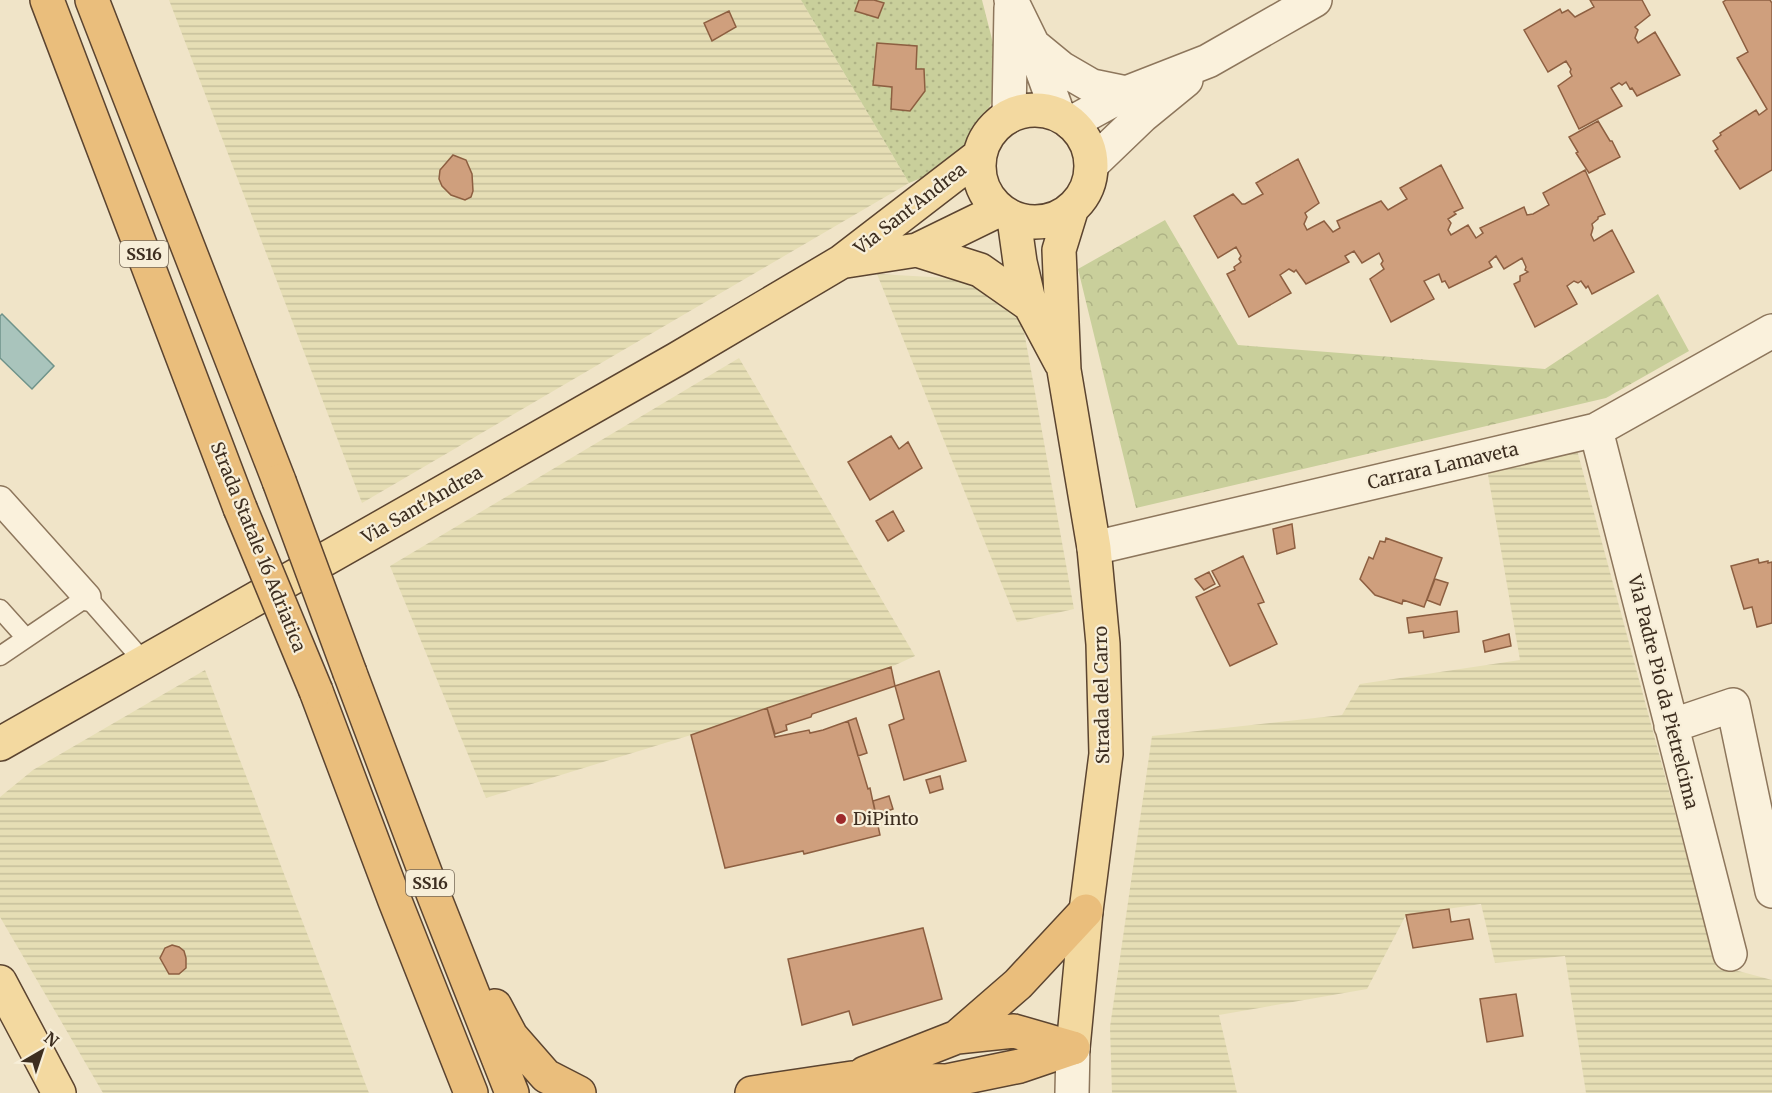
<svg xmlns="http://www.w3.org/2000/svg" width="1772" height="1093" font-family="Merriweather,serif">
<style>
.farmland{fill:url(#farmland-rules)}
.forest{fill:url(#forest-crowns)}
.garden{fill:url(#garden-dots)}
.water{fill:#a9c4bc;stroke:#6f938a;stroke-width:1.5}
.building{fill:#cf9f7d;stroke:#8d5f41;stroke-width:1.5}
.lines{fill:none;stroke-linecap:round;stroke-linejoin:round}
.service-casing{stroke:#8d765c;stroke-width:21}
.pedestrian-casing{stroke:#8d765c;stroke-width:30}
.minor-casing{stroke:#8d765c;stroke-width:36}
.tertiary-casing{stroke:#8d765c;stroke-width:36}
.primary-casing{stroke:#5b4430;stroke-width:36}
.trunk-casing{stroke:#5b4430;stroke-width:36}
.service{stroke:#faf1dc;stroke-width:18}
.pedestrian{stroke:#faf1dc;stroke-width:27}
.minor{stroke:#faf1dc;stroke-width:33}
.tertiary{stroke:#faf1dc;stroke-width:33}
.primary{stroke:#f3d9a0;stroke-width:33}
.trunk{stroke:#eabe7c;stroke-width:33}
.trunk-bridge-casing{stroke:#5b4430;stroke-width:36;stroke-linecap:butt}
.trunk-bridge{stroke:#eabe7c;stroke-width:33}
.poi-dot{fill:#9e2a2b;stroke:#f7eed8;stroke-width:2}
.labels{text-anchor:middle;stroke-width:4.5;stroke-linejoin:round;paint-order:stroke}
.shield{fill:#f7eed8;stroke:#756857;stroke-width:1.5}
.shield-label{font-size:16px;font-weight:bold;fill:#3d2e20}
.street-label{font-size:18px;fill:#3d2e20;stroke:#f7eed8}
.poi-label{font-size:18px;fill:#3d2e20;stroke:#f7eed8;text-anchor:start}
</style>
<defs>
<pattern id="farmland-rules" width="6" height="5" patternUnits="userSpaceOnUse" patternTransform="scale(1.5)"><rect width="6" height="5" fill="#e6deb5"/><path d="M0 2.5h6" fill="none" stroke="#c6bf9b"/></pattern>
<pattern id="forest-crowns" width="20" height="18" patternUnits="userSpaceOnUse" patternTransform="scale(1.5)"><rect width="20" height="18" fill="#c9cf9b"/><path d="M2 6a3 3 0 1 1 6 0M12 15a3 3 0 1 1 6 0" fill="none" stroke="#aeb285"/></pattern>
<pattern id="garden-dots" width="8" height="8" patternUnits="userSpaceOnUse" patternTransform="scale(1.5)"><rect width="8" height="8" fill="#c9cf9b"/><path d="M2 2h.1M6 6h.1" fill="none" stroke="#aeb285" stroke-width="1.8" stroke-linecap="round"/></pattern>
</defs>
<rect width="100%" height="100%" fill="#f0e4c8"/>
<path class="farmland" d="M169 0H801L909 183 362 503Z
M877 274 949 278 973 285 1022 320 1074 609 1017 622Z
M739 358 915 656 891 667 691 735 486 798 390 566Z
M1577 450 1716 965 1772 980V1093H1586L1565 956 1495 963 1481 904 1406 915 1367 989 1219 1015 1237 1093H1112L1110 1027 1152 736 1342 715 1360 684 1520 660 1487 469Z
M205 670 369 1093H103L0 917V797L33 770Z"/>
<path class="forest" d="M1165 220 1238 345 1545 369 1658 294 1689 351 1606 398 1136 508 1078 269Z"/>
<path class="garden" d="M801 0H982L994 47 992 101 980 128 957 157 938 171 909 183Z"/>
<path class="water" d="M2 314 54 366 32 389 0 358V316Z"/>
<path class="building" d="M859 0H874L884 3 878 18 855 11Z
M1590 0H1642L1650 15 1635 27 1638 30 1635 38 1638 43 1655 32 1680 75 1637 96 1632 88 1630 89 1626 82 1622 85 1619 83 1611 88 1622 106 1579 129 1558 86 1572 76 1570 72 1571 69 1566 61 1548 72 1524 30 1560 9 1562 13 1568 10 1575 17 1594 7Z
M1726 0H1770L1772 3V170L1740 189 1715 151 1718 149 1713 141 1721 135 1720 133 1756 110 1759 115 1767 109 1737 58 1748 52 1723 2Z
M729 11 736 27 712 41 704 23Z
M877 43 917 46 916 69H924L925 91 910 111 891 109 892 87 873 85Z
M1598 121 1610 141H1612L1620 157 1589 173 1576 153 1578 152 1569 137Z
M453 155 466 160 472 174 473 191 471 197 465 200 451 195 442 186 439 179 440 170Z
M1298 159 1319 203 1305 213 1307 217 1304 224 1307 230 1324 221 1333 232 1340 228 1337 221 1381 201 1388 210 1407 199 1400 188 1441 165 1463 208 1454 212 1456 214 1448 219 1451 223 1448 230 1451 235 1468 225 1476 238 1483 233 1480 228 1524 207 1527 215 1533 214 1549 205 1543 193 1585 170 1605 214 1598 217V219L1592 224 1593 228 1591 235 1594 241 1612 230 1634 272 1592 294 1588 286 1586 288 1581 281 1578 283 1574 281 1567 286 1577 304 1535 327 1514 284 1520 281V276L1528 272 1525 270 1526 267 1522 258 1504 269 1496 256 1489 262 1492 267 1449 288 1445 281 1442 282 1439 274 1424 281 1434 299 1391 322 1370 279 1384 269 1381 264 1383 261 1379 253 1362 263 1354 251 1345 256 1349 262 1306 284 1296 270 1294 272 1289 269 1280 275 1291 293 1249 317 1227 274 1235 270 1234 267 1241 262 1239 259 1241 256 1236 247 1218 258 1194 216 1233 194 1242 204H1245L1263 194 1256 183Z
M891 436 899 449 908 442 922 468 870 500 848 462Z
M893 511 904 531 888 541 876 521Z
M1292 524 1295 548 1277 554 1273 529Z
M1386 538 1442 558 1424 607 1403 600 1402 604 1375 595 1360 579 1369 557 1373 559 1380 541 1385 542Z
M1243 556 1264 602 1258 604 1277 644 1230 666 1196 597 1220 586 1212 571Z
M1758 559 1759 563 1768 561V563L1772 562V623L1757 627 1752 607 1744 609 1731 566Z
M1209 572 1215 584 1204 590 1195 579Z
M1435 579 1448 583 1440 605 1427 600Z
M1457 611 1459 632 1424 638 1423 631 1409 633 1407 618Z
M1509 634 1511 646 1485 652 1483 641Z
M891 667 895 686 812 714 811 717 786 725 787 730 775 734 767 708Z
M939 671 966 761 904 780 889 725 904 719 895 686Z
M767 708 775 737 809 730 810 733 823 730 848 721 868 789 870 788 880 835 804 854 803 851 725 868 691 735Z
M856 718 867 753 858 756 848 721Z
M940 776 943 789 930 793 926 780Z
M889 796 893 809 876 815 873 801Z
M1449 909 1451 922 1469 919 1473 939 1413 948 1406 915Z
M923 928 942 999 853 1025 849 1011 802 1025 788 959Z
M172 945 179 947 184 951 186 958V968L179 974H169L160 958 165 948Z
M1516 994 1523 1036 1487 1042 1480 999Z"/>
<g class="lines">
<defs>
<path id="service" d="M0 609 26 638
M0 656 87 597 145 663"/>
<path id="pedestrian" d="M0 500 87 597"/>
<path id="minor" d="M1011 0 1033 45 1058 114
M1033 45 1061 68 1092 86 1126 93
M1009 116 1011 8
M1596 430 1730 954
M1094 548 1596 430 1772 331
M1671 726 1733 705 1772 891
M1072 1093 1073 1048"/>
<path id="tertiary" d="M1071 123 1126 93 1208 61 1315 0
M1092 164 1142 116 1186 80"/>
<path id="primary" d="M979 166a56 56 0 1 1 112 0a56 56 0 1 1-112 0Z
M1071 211 1059 250 1064 370 1094 548 1103 644 1106 754 1086 911 1073 1048
M1014 219 1020 262 1030 305 1061 363
M917 250 980 270 1030 305
M846 261 917 250 999 210
M0 744 677 359 841 262 980 155
M0 982 59 1093"/>
<path id="trunk" d="M47 0 240 508
M92 0 279 481
M350 673 434 896 512 1093
M316 691 395 901 471 1093
M495 1006 511 1036 546 1076 579 1093
M957 1037 1018 984 1086 911
M865 1073 957 1037 1014 1031 1073 1048
M752 1093 852 1078 947 1081 1020 1066 1073 1048"/>
</defs>
<use href="#service" class="service-casing"/>
<use href="#pedestrian" class="pedestrian-casing"/>
<use href="#minor" class="minor-casing"/>
<use href="#tertiary" class="tertiary-casing"/>
<use href="#primary" class="primary-casing"/>
<use href="#trunk" class="trunk-casing"/>
<use href="#service" class="service"/>
<use href="#pedestrian" class="pedestrian"/>
<use href="#minor" class="minor"/>
<use href="#tertiary" class="tertiary"/>
<use href="#primary" class="primary"/>
<use href="#trunk" class="trunk"/>
<defs>
<path id="trunk-bridge" d="M279 481 350 673
M240 508 316 691"/>
</defs>
<use href="#trunk-bridge" class="trunk-bridge-casing"/>
<use href="#trunk-bridge" class="trunk-bridge"/>
</g>
<circle class="poi-dot" cx="841" cy="819" r="6"/>
<g class="labels">
<g class="shield">
<rect x="120" y="241" width="48" height="26" rx="4.5"/>
<rect x="406" y="870" width="48" height="26" rx="4.5"/>
</g>
<g class="shield-label">
<text x="144" y="260">SS16</text>
<text x="430" y="889">SS16</text>
</g>
<g class="street-label">
<text transform="translate(910 209) rotate(-38)" y="6">Via Sant'Andrea</text>
<text transform="translate(1443 466) rotate(-13)" y="6">Carrara Lamaveta</text>
<text transform="translate(422 505) rotate(-30)" y="6">Via Sant'Andrea</text>
<text transform="translate(258 547) rotate(68)" y="6">Strada Statale 16 Adriatica</text>
<text transform="translate(1663 692) rotate(76)" y="6">Via Padre Pio da Pietrelcima</text>
<text transform="translate(1102 695) rotate(-91)" y="6">Strada del Carro</text>
</g>
<g class="poi-label">
<text x="853" y="825">DiPinto</text>
</g>
</g>
<g transform="translate(42 1051) rotate(39)" stroke="#f7eed8" stroke-width="4.5" paint-order="stroke">
<path d="M0-4.5L10 22L0 15L-10 22Z" fill="#3d2e20"/>
<text y="-9" font-size="16" font-weight="bold" text-anchor="middle" fill="#3d2e20">N</text>
</g>
</svg>
